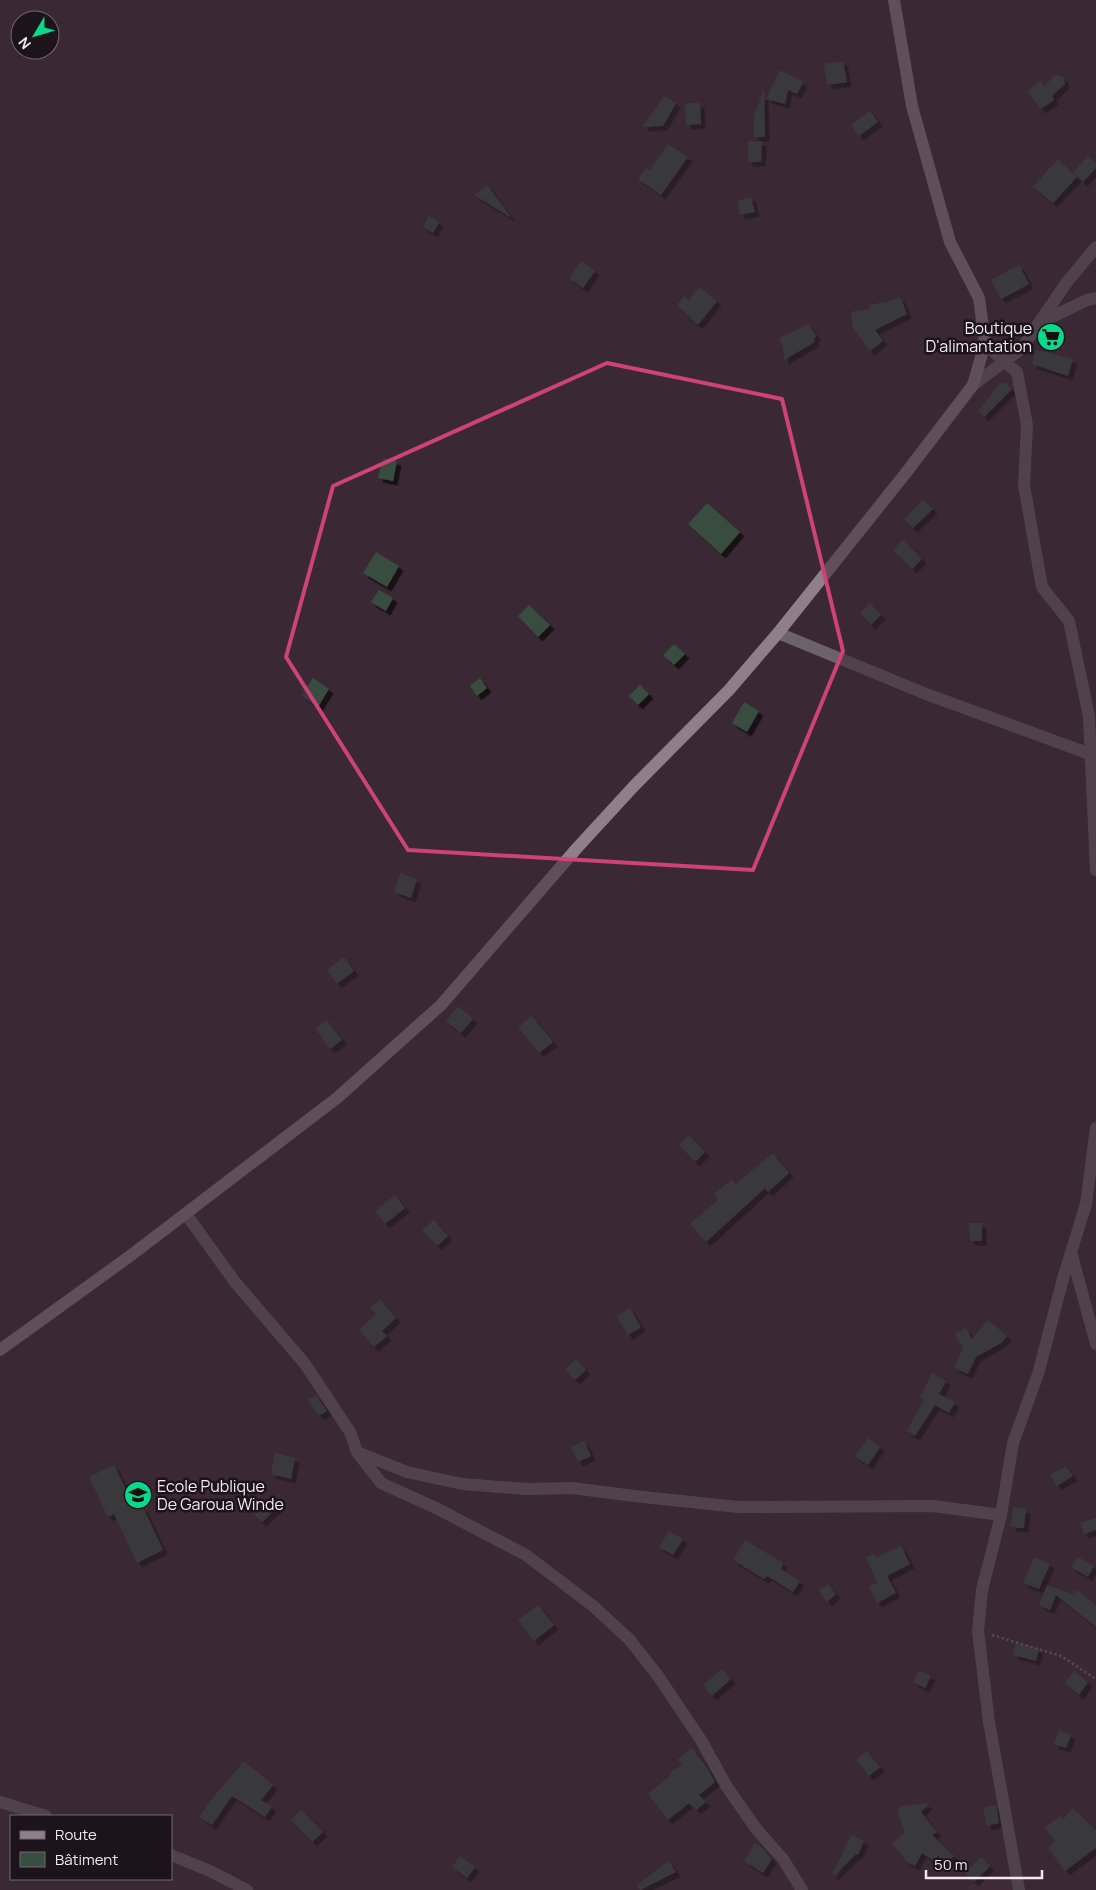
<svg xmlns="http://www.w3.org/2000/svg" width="1096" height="1890" viewBox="0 0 1096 1890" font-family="Manrope,sans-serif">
	<defs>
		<filter id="shadow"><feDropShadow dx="4.5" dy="4.5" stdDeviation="0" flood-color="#0009"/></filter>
	</defs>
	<rect width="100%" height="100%" fill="#3a2835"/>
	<!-- built -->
	<path fill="#452d3f" d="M1009,1877L1016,1890H967V1887L981,1880Z"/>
	<!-- building -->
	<path fill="#384e41" filter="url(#shadow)" d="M843,61L847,82L827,85L824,64Z
		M780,70L803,82L797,94L788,90L785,104L766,99Z
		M1056,75L1063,77L1065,84L1052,96L1054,100L1041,109L1027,91L1041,81L1044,86Z
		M764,89L765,137H754V116Z
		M664,96L676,103L663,126L642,127Z
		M685,103H700L701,124L686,125Z
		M870,111L878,122L859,136L851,125Z
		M748,141H762L761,162H748Z
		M668,144L688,157L661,195L638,179L646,168L650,170Z
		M1088,156L1096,163V168L1083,182L1073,172Z
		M1058,159L1077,177L1053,203L1033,187Z
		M487,185L511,217H510L474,195Z
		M751,197L755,212L740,215L737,201Z
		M429,216L439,222L433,233L423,227Z
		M581,261L595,271L583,288L569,278Z
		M1019,265L1029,284L1001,299L991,280Z
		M699,287L717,301L698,325L677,305L684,296L689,300Z
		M900,297L907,314L875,330L883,341L870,351L853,328L851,312L870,309L869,305L887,302Z
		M808,324L816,336L814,339L815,342L784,360L783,346L779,338L797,330Z
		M1036,350L1073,359L1068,376L1032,364Z
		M1000,383H1005L1012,389L984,417L978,411Z
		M383,458L397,461L393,481L378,478Z
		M923,499L933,509L913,528L904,519Z
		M707,503L740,532L721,554L688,524Z
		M903,540L922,559L912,569L893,550Z
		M376,552L399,566L387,587L363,573Z
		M379,590L393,598L386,611L371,602Z
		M870,603L881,615L871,625L860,613Z
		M529,605L550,625L538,637L518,616Z
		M674,644L685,654L674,665L663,655Z
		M313,678L329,689L318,707L301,696Z
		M480,678L487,688L477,696L470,686Z
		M640,685L649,694L638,705L629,696Z
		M744,702L759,711L747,732L732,723Z
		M400,873L417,879L411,898L394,892Z
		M344,957L354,971L337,984L327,970Z
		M458,1006L473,1019L461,1033L446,1021Z
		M532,1016L553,1042L539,1053L518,1027Z
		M327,1020L342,1040L330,1049L315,1028Z
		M689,1135L705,1152L695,1162L679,1145Z
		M773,1153L789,1173L768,1192L765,1188L706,1242L690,1224L718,1200L714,1194L732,1179L736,1184Z
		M395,1195L405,1208L385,1224L375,1211Z
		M434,1220L448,1236L437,1246L422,1230Z
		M969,1223H982V1241H970Z
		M380,1299L396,1318L382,1331L387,1336L374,1347L359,1330L376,1314L370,1308Z
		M630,1308L641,1327L628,1335L616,1316Z
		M988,1320L1007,1336L1001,1343L976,1357L968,1374L954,1368L963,1348L955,1334L966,1328L972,1339Z
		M576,1359L586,1370L575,1380L565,1369Z
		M932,1373L946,1381L939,1394L955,1402L949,1413L935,1405L915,1436L907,1431L924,1399L920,1397Z
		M316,1395L327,1411L319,1416L308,1400Z
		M868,1438L880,1447L868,1465L855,1456Z
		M584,1441L591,1456L578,1462L571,1447Z
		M275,1453L295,1458L291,1479L271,1474Z
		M114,1465L136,1510L143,1507L163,1550L137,1563L114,1514L108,1517L89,1477Z
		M1066,1466L1073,1476L1057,1486L1050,1475Z
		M268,1498L278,1507L262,1522L253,1513Z
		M1013,1507L1026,1509L1024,1528L1011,1527Z
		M1096,1518V1530L1084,1534L1080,1523Z
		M669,1531L683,1539L673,1555L659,1547Z
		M745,1540L783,1563L781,1569L800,1581L793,1592L767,1576L764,1579L733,1560Z
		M901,1546L910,1564L887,1576L896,1593L877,1603L869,1587L877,1583L866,1557L874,1554L876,1557Z
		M1034,1557L1050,1564L1039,1589L1023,1583Z
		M1078,1557L1094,1566L1088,1577L1071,1567Z
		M828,1584L836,1594L827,1602L819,1591Z
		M1047,1585L1073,1594L1077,1590L1096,1605V1627L1056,1595L1050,1610L1039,1605Z
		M538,1605L554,1625L534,1641L518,1620Z
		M1016,1643L1039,1649L1036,1661L1013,1655Z
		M722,1669L731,1679L712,1696L703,1685Z
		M919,1670L931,1676L925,1688L913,1682Z
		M1074,1671L1088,1682L1079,1695L1064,1683Z
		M1059,1730L1071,1735L1066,1748L1054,1744Z
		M692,1748L708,1769L715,1782L699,1795L706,1802L696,1810L689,1803L668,1820L648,1794L670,1776L669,1774L682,1764L678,1759Z
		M867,1751L880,1767L869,1776L856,1760Z
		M244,1761L273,1785L261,1800L272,1807L265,1817L232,1796L212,1825L199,1817L211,1800Z
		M929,1803L921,1812L937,1832L932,1835L954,1856L943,1867L922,1853L915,1866L907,1862L892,1843L905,1833L897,1809L903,1806Z
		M996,1805L999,1823L987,1826L983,1808Z
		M1073,1808L1096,1830V1848L1065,1871L1048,1848L1055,1841L1045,1828L1060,1816L1063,1819Z
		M301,1810L323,1832L312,1842L291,1820Z
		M851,1835L864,1841L858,1855L856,1854L834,1876L832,1875Z
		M755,1843L761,1847L772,1859L763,1873L744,1861Z
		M460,1856L475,1867L467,1878L452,1867Z
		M981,1857L990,1866L974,1882L965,1873Z
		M668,1861L676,1872L640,1890L637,1885Z"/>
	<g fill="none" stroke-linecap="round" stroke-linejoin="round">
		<!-- path -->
		<path stroke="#7b6b77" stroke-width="2.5" stroke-dasharray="2.5 2.5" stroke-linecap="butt" d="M992,1635L1061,1656L1096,1679"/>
		<!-- street -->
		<path stroke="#6c6269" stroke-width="12" d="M1039,323L1087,300L1096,298
			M985,343L1004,362L1017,372L1027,425L1024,485L1042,587L1069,621L1089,716L1096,870
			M973,385L1021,349L1067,282L1096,247
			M778,633L926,694L1090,754
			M186,1214L235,1282L305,1364L350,1432L357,1452L381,1483L438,1509L526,1555L593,1606L629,1639L658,1676L701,1740L727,1787L757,1830L783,1859L802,1890
			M1071,1252L1096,1344
			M357,1452L407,1472L462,1484L527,1489L572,1488L634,1496L738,1507L933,1506L1001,1515
			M0,1802L46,1816
			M171,1855L210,1871L247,1890
			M1019,1890L989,1722L978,1631L982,1590L1001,1515L1013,1443L1038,1374L1064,1275L1086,1204L1096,1128"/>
		<!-- secondary -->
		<path stroke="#8e7f8a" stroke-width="12" d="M0,1350L130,1256L337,1098L441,1005L577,848L634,786L729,690L778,633L905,474L973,385L985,343L979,298L950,242L912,106L894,0"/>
	</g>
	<!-- marked area -->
	<path d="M0 0H1096V1890H0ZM607,363L782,399L843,651L753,870L408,850L286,657L333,486Z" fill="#3a2835" fill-opacity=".55" fill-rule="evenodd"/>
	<path fill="none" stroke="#cc4279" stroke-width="4" stroke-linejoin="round" d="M607,363L782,399L843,651L753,870L408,850L286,657L333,486Z"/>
	<!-- icons -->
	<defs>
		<g id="supermarket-disc" transform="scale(1.4375)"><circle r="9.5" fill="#08d98b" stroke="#1c141a"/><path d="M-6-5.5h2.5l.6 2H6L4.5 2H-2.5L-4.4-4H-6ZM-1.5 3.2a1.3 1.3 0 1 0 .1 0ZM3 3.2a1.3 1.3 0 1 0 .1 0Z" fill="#111"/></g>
		<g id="school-disc" transform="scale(1.4375)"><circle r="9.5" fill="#08d98b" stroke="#1c141a"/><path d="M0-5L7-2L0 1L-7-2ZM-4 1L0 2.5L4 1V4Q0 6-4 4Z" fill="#111"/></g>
	</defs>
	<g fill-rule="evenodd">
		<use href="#supermarket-disc" x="1051" y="337"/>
		<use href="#school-disc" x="138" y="1495"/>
	</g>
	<g text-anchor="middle" stroke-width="5" stroke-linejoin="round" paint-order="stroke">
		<!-- poi labels -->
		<g font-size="16" fill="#f4e8f1" stroke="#1c141a" text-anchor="end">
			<text x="1032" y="334">Boutique<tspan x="1032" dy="18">D'alimantation</tspan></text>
			<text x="157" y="1492" text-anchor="start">Ecole Publique<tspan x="157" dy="18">De Garoua Winde</tspan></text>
		</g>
	</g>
	<!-- legend -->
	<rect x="10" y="1815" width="162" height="65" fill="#1c141a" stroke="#726970"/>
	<rect x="20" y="1831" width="25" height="8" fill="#8e7f8a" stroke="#726970"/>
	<text x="55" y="1840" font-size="15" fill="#f4e8f1">Route</text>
	<rect x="20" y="1852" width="25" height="15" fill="#384e41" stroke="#726970"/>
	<text x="55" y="1865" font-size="15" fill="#f4e8f1">Bâtiment</text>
	<!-- north arrow -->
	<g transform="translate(35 35) rotate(232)"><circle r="24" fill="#1c141a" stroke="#726970"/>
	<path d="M0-4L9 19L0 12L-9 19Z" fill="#08d98b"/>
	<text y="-8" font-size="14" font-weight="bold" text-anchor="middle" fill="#f4e8f1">N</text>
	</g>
	<!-- scale -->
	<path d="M926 1870v8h116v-8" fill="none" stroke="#f4e8f1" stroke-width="2.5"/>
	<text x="934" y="1870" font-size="15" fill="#f4e8f1" stroke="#1c141a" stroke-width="4" paint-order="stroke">50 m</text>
</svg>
